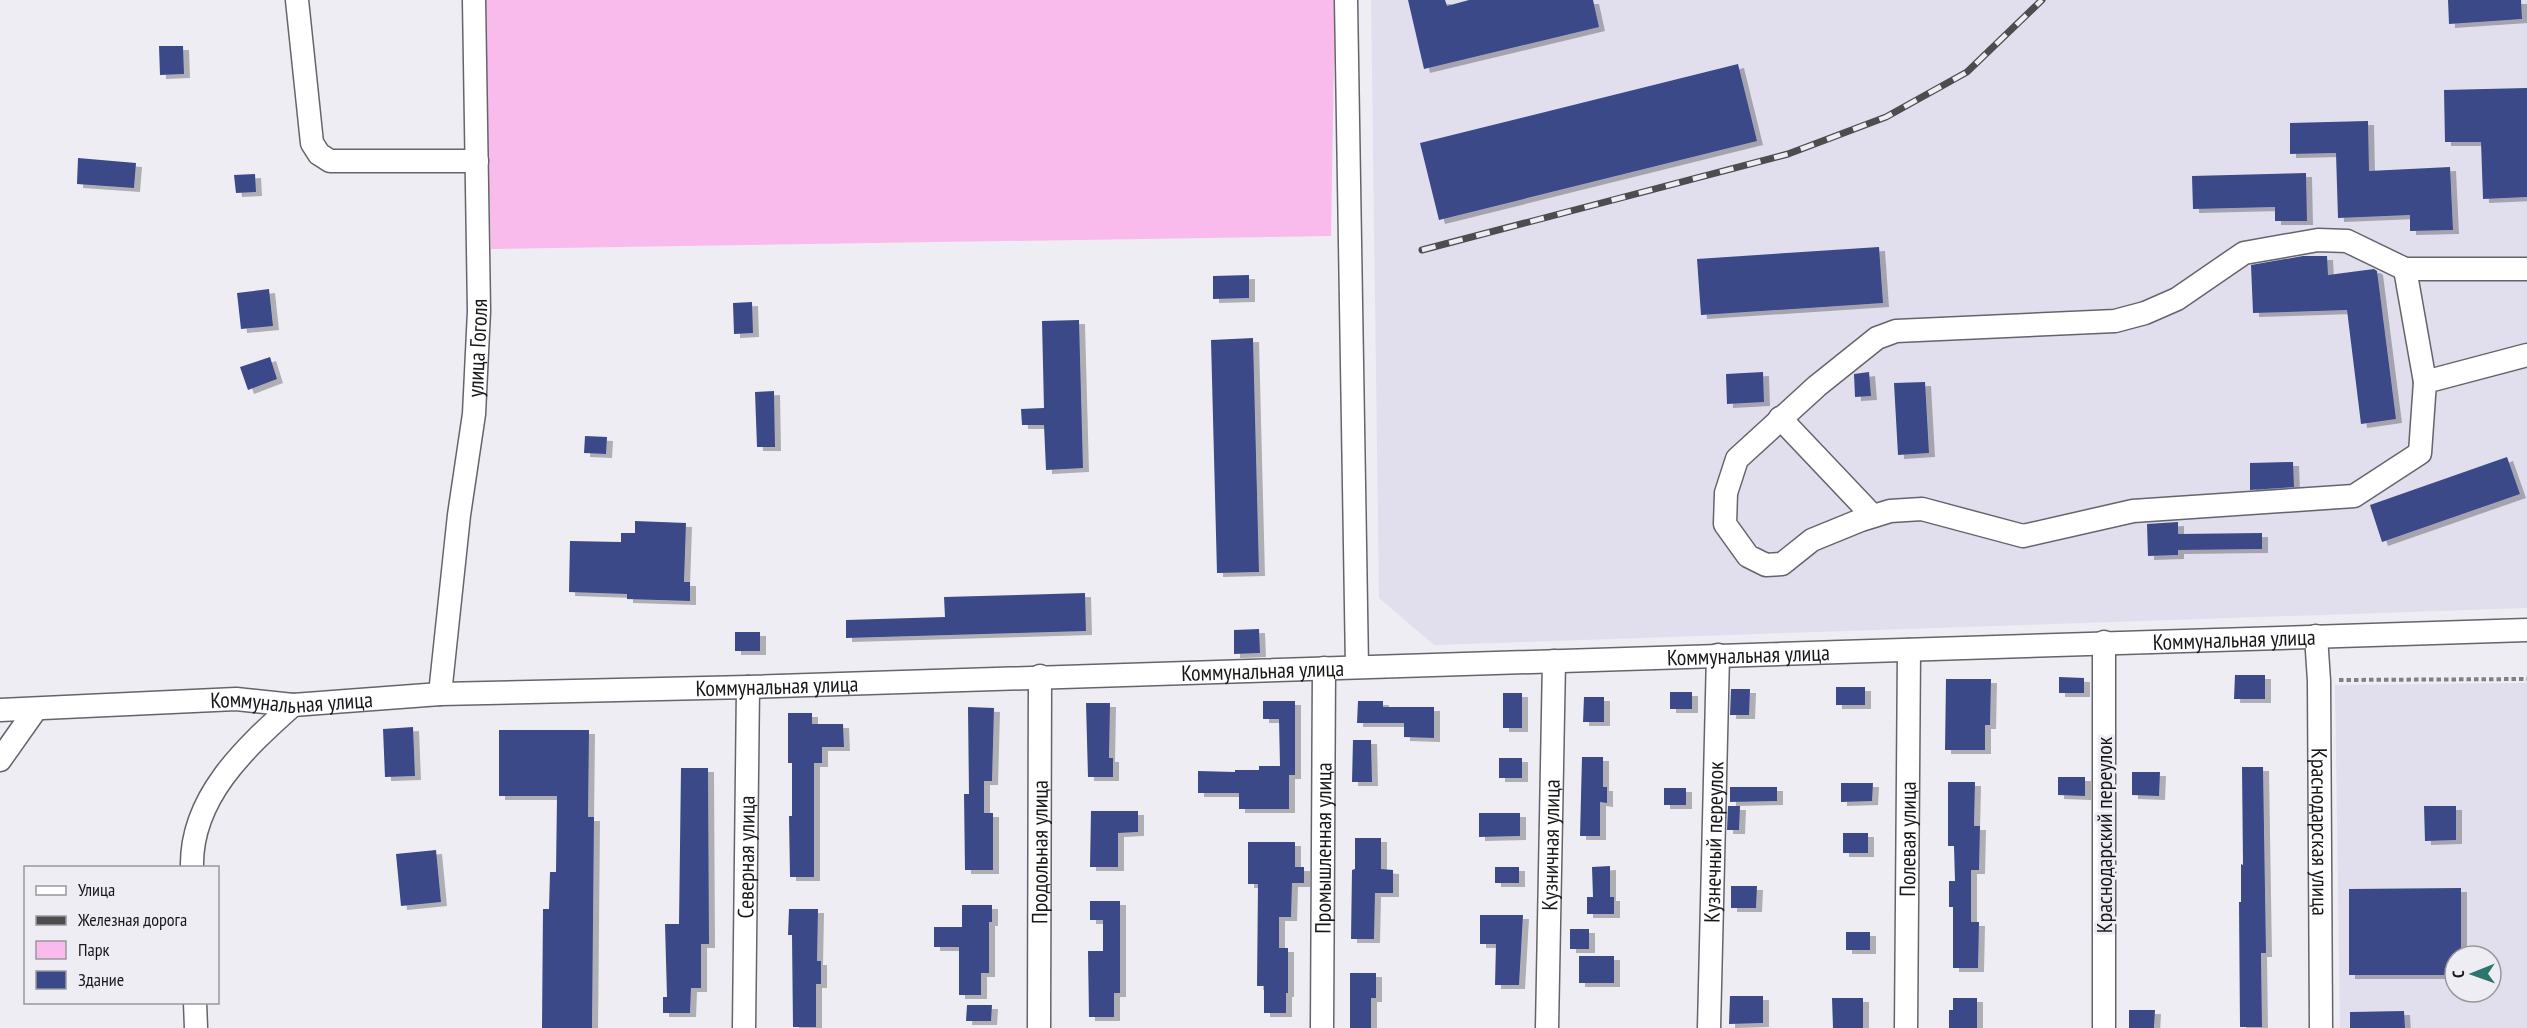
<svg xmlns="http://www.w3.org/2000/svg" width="2527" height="1028" viewBox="0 0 2527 1028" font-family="'PT Sans Narrow',sans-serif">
	<defs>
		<filter id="shadow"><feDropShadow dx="6" dy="4" stdDeviation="0" flood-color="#0004"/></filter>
	</defs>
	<rect width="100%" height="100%" fill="#eeedf4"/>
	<!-- built -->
	<path fill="#e1dfed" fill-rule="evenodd" d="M1371,0H2527V608L1434,645L1379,598Z
		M2527,683V1028H2340L2335,685ZM2455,956H2491V992H2455Z"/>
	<!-- green -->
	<path fill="#f9bbeb" d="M483,0H1335L1331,236L491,249Z"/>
	<!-- building -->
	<path fill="#3a4989" filter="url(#shadow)" d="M1408,0H1445L1447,6L1469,0H1593L1599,27L1424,69Z
		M2448,0H2521L2522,19L2449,24Z
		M159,46H183L184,74L160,75Z
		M1738,64L1757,141L1439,220L1420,143Z
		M2527,88V197L2483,199L2481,142H2445L2444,90Z
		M2368,121L2369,171L2450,167L2453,230L2410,231V215L2338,218L2336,153L2290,154V123Z
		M78,158L136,163L134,188L77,184Z
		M2306,173L2307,221H2275V207L2193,209L2192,176Z
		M255,174L256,192L236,193L234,175Z
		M1879,247L1883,303L1701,315L1697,259Z
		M2303,256H2327L2328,275L2374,269L2377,271L2396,419L2361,424L2347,310L2253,313L2251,265Z
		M1249,275V298L1213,299V276Z
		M269,289L273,326L241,329L237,293Z
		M752,302L753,333L734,334L733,303Z
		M1079,320L1083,468L1046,470L1044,425H1022L1021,409L1044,408L1042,321Z
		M1253,338L1259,572L1217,573L1211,340Z
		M270,357L277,379L248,390L240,367Z
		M1763,372L1764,402L1727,404L1726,374Z
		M1869,372L1871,396L1855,397L1854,374Z
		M1925,382L1929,453L1898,455L1894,383Z
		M774,391L775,447H757L755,392Z
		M585,436L607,437L606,454L584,453Z
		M2507,457L2520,494L2382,542L2370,505Z
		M2293,462L2294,487L2250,490V463Z
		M635,521L686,523L684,582H690V601L627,599V594L569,592L570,541L621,542V533H635Z
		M2178,522V534L2262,533V549L2178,550V555L2148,556L2147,524Z
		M1085,593L1086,631L846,638V620L945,617L944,597Z
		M1259,629L1260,653L1234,654V630Z
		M735,632H760V651H735Z
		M2235,675H2265V699H2234Z
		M2059,677L2084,678V693H2059Z
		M1946,679H1991L1990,725H1985V750H1945Z
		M1836,687H1865V705H1836Z
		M1731,689H1750L1749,715H1730Z
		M1670,692H1692V709H1670Z
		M1503,693H1522V728H1503Z
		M1584,697H1604V722H1583Z
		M1263,701H1295V775H1289V809H1239V793H1198V771L1235,772V770H1259V766H1280L1279,719H1263Z
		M1358,701H1383V707H1434V738L1404,737V723H1357Z
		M1086,703H1110L1109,758H1113V777H1088Z
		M968,707L994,708L992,781H984V813H993V870H965L964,794H969Z
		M788,713H812V724H843L844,747H822V763H814V877H790L789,816H792V763H788Z
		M413,727L415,776L385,777L383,729Z
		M499,730H589L588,817H594L592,1028H542L543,909H549L550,872H556L557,796H499Z
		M1353,740H1371L1372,782H1352Z
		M1582,757H1603V787H1607V803L1600,802V836H1580Z
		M1499,758H1522V778H1499Z
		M2242,767H2263L2266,953H2261L2262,1027H2240L2239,902H2241V864L2243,865Z
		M681,768H708L709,944H701V988H691L690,1013H663V997H667L665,924H679Z
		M2132,772H2160L2159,796L2132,795Z
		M2058,777H2085V796L2058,795Z
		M1948,782H1975L1974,826H1980L1979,870H1971V922H1979L1978,968H1953V907H1949V881H1955L1954,846H1948Z
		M1841,783H1873L1872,801L1841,802Z
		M1730,787H1777V801L1730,802Z
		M1664,788H1686V805H1664Z
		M1728,806H1740L1739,830H1727Z
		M2424,806H2456V840L2425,841Z
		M1091,811H1138V832L1118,833V867H1090Z
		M1479,813H1520V836L1479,837Z
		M1843,833H1868V853H1843Z
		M1355,838H1381V869L1393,870V893H1375L1374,939H1351L1352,870L1355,869Z
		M1248,842H1295V867H1304V883H1292L1291,917H1279V948H1288V993H1286V1013H1264V986H1257L1258,884H1248Z
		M436,850L441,902L401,906L396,854Z
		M1610,866V897H1614V914H1587V897H1593L1592,867Z
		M1495,867H1519V883H1495Z
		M1731,886H1757L1756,908H1731Z
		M2461,888V956H2455V975H2349V889Z
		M1090,901H1120V993H1114V1017H1089L1088,951H1103V920H1090Z
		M962,905H992V922H989V973H981V995H959V947H934V927H962Z
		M789,909H818L817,961H821V984H816V1027H793L792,935H788Z
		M1480,915H1523L1519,985H1495L1496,944H1480Z
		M1570,929H1589V949H1570Z
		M1846,932H1870V950H1846Z
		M1579,956H1614V983H1579Z
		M1350,973H1376V998H1371V1028H1350Z
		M1730,996H1763V1023L1729,1024Z
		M1832,998H1863V1028H1833Z
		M1953,998H1977V1028H1949V1010H1953Z
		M967,1005H992L991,1021H966Z
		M2129,1010H2155L2154,1028H2129Z
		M2404,1011L2405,1028H2350V1012Z"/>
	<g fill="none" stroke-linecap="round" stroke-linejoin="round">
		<!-- minor casing -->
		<g stroke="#65646a" stroke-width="25">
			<g id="minor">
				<path d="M297,0L312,143L319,154L330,161H477"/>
				<path d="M1346,0L1357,667"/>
				<path d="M2405,269L2425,382"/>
				<path d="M2527,269H2405L2347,241L2318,240L2244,253L2177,299L2145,313L2115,321L1896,331L1877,338L1817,386L1737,459L1726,493L1725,524L1748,556L1766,565L1782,564L1812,540L1861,520L1890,511L1922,509L2023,536L2133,511L2354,496L2420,453L2425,382L2527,355"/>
				<path d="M1780,418L1873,516"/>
				<path id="s1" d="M2316,636L2319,681L2321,1028"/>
				<path id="s2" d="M440,694L459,515L474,414L479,311L474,0"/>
				<path id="s3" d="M0,710L236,699L293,705L440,694L748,687L2527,630"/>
				<path d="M0,760L36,709"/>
				<path d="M192,868C190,798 245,748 293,705"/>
				<path d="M195,1002L196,1028"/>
				<path id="s4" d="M744,1028L748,687"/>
				<path id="s5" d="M1039,1028L1040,676"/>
				<path id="s6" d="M1322,1028L1324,668"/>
				<path id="s7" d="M1547,1028L1554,661"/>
				<path id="s8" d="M1709,1028L1718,655"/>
				<path id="s9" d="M1906,1028L1909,650"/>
				<path d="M2104,1028V642"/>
			</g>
		</g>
		<!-- path -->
		<path stroke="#808084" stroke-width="4" stroke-dasharray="4.5 3" stroke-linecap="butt" d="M2339,680L2527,679"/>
		<!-- minor -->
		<use href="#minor" stroke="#fff" stroke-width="22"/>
		<!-- rail casing -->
		<g stroke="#4d4d50" stroke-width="7">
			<path id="rail" d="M1422,250L1788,154L1886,117L1967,72L2042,0"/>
		</g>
		<!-- rail -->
		<use href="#rail" stroke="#eeedf4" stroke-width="4.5" stroke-dasharray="14" stroke-linecap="butt"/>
	</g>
	<g text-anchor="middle" stroke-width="6" stroke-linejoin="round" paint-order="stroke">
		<!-- street labels -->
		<g font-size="22" fill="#18181a" stroke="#eeedf4">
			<text dy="8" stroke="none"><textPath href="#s2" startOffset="348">улица Гоголя</textPath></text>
			<text dy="8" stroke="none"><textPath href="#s3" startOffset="2236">Коммунальная улица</textPath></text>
			<text dy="8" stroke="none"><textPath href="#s3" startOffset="1750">Коммунальная улица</textPath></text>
			<text dy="8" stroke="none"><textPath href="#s3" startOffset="1264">Коммунальная улица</textPath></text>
			<text dy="8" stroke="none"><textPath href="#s3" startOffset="778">Коммунальная улица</textPath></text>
			<text dy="8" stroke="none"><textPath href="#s3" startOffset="292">Коммунальная улица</textPath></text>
			<text dy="8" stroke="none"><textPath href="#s1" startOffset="196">Краснодарская улица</textPath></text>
			<text transform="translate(2104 835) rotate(-90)" y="8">Краснодарский переулок</text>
			<text dy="8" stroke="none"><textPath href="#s9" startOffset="189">Полевая улица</textPath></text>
			<text dy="8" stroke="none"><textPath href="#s8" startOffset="186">Кузнечный переулок</textPath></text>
			<text dy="8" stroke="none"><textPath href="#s7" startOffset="183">Кузничная улица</textPath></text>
			<text dy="8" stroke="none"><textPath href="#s6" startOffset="180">Промышленная улица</textPath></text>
			<text dy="8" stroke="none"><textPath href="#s5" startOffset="176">Продольная улица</textPath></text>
			<text dy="8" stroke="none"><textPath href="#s4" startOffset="171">Северная улица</textPath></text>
		</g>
	</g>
	<!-- legend -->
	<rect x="24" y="866" width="195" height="138" fill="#eeedf4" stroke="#98989d" stroke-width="1.5"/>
	<rect x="36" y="886" width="30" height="9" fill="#ffffff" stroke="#98989d" stroke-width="1.5"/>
	<text x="78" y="896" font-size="18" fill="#18181a">Улица</text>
	<rect x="36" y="916" width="30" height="9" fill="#4d4d50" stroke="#98989d" stroke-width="1.5"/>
	<text x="78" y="926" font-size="18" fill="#18181a">Железная дорога</text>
	<rect x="36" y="941" width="30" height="18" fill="#f9bbeb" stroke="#98989d" stroke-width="1.5"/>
	<text x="78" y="956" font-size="18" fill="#18181a">Парк</text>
	<rect x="36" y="971" width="30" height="18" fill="#3a4989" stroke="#98989d" stroke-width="1.5"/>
	<text x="78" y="986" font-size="18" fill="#18181a">Здание</text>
	<!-- north arrow -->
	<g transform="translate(2473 974) rotate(269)"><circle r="28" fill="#eeedf4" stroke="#98989d" stroke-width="1.5"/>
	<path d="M0-4.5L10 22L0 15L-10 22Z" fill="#2c746e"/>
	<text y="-9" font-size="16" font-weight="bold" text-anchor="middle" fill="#18181a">С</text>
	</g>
</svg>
